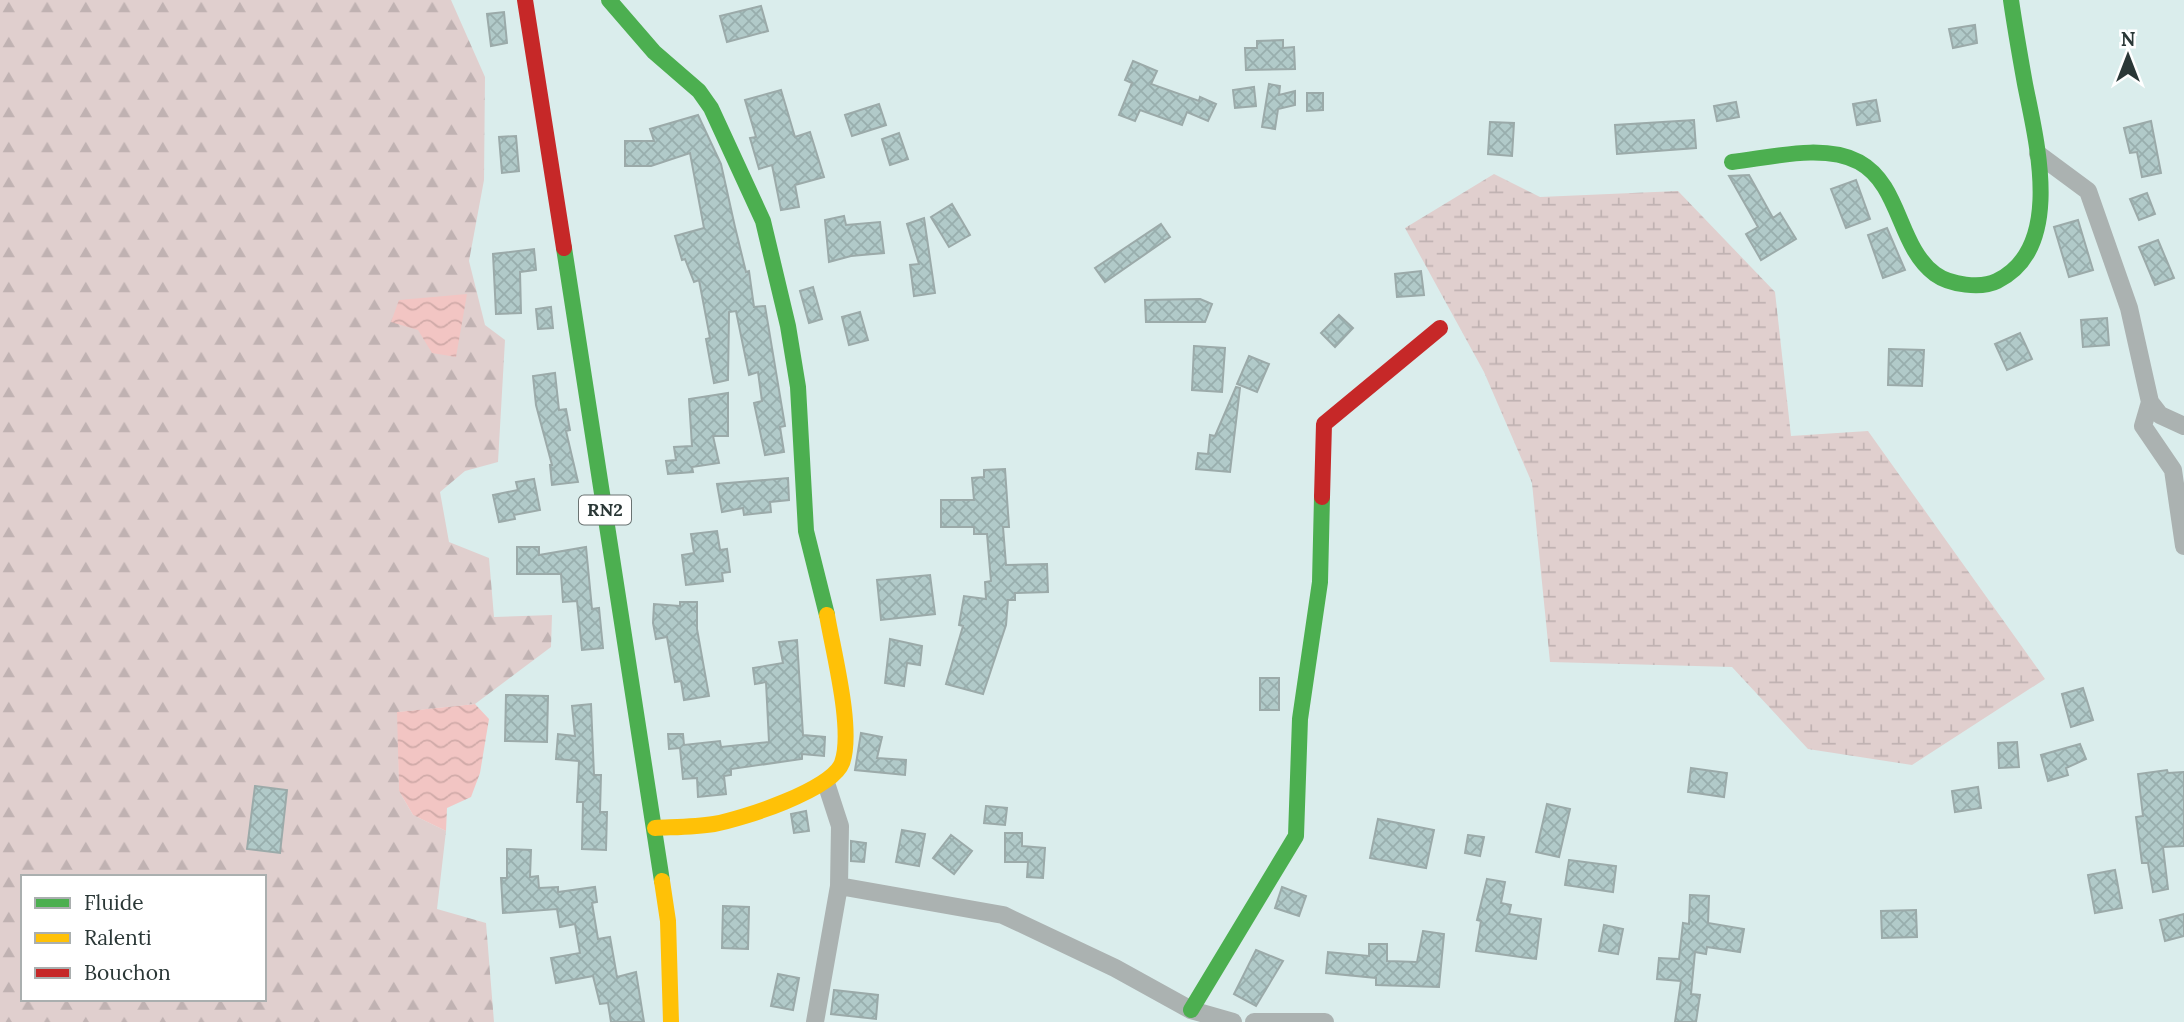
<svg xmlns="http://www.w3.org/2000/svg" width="2184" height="1022" viewBox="0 0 2184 1022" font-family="Lora,serif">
	<defs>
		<pattern id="forest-firs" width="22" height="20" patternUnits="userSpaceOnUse" patternTransform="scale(1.75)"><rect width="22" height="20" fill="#e0cfce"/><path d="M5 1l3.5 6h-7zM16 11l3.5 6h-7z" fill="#c0b2b2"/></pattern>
		<pattern id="wetland-marsh" width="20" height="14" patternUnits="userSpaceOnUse" patternTransform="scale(1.75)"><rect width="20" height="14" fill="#e0cfce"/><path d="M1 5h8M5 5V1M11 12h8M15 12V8" fill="none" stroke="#c0b2b2"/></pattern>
		<pattern id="water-waves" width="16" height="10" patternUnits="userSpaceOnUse" patternTransform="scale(1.75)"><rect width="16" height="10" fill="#f2c5c3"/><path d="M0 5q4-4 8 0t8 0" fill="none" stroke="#d0aaa8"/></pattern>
		<pattern id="building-cross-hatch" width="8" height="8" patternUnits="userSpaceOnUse" patternTransform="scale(1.75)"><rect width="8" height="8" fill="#b1cac9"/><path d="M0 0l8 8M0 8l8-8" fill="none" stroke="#98aead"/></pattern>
	</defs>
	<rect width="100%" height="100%" fill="#daedec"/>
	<!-- forest -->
	<path fill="url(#forest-firs)" fill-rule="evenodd" d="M0,0H451L485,77L484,180L469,261L485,325L505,340L498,462L465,471L440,492L449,542L489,558L494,617L552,615L551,647L475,704L398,712L399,791L413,815L446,831L437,909L486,923L494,1022H0ZM23,877H264V999H23Z"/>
	<!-- wetland -->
	<path fill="url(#wetland-marsh)" d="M1494,174L1540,197L1678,191L1775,292L1791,436L1868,431L2045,679L1912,765L1808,749L1732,667L1550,662L1532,483L1484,372L1405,228Z"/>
	<!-- water -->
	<path fill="url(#water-waves)" d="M467,294L456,357L432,353L418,330L391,322L399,300Z
		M475,704L489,719L480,773L471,797L447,808L446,831L413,815L399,791L397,712Z"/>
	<!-- building -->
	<path fill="url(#building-cross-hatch)" stroke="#9baaa9" stroke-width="2" d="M761,6L768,31L727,42L720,16Z
		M504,12L507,43L491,46L487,14Z
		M1975,25L1977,43L1953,48L1949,29Z
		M1283,40V48L1294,47L1295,69L1246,70L1245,48H1257V41Z
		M1133,61L1157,71L1151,84L1199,101L1200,97L1216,104L1208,121L1187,112L1182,125L1140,110L1135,121L1119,115L1132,83L1125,80Z
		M1269,84L1280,86L1279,95L1295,91V105L1278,109L1275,129L1262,127Z
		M1254,87L1256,106L1235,108L1233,90Z
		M781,90L795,137L810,132L824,177L795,185L799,207L781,210L772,165L759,169L750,138L756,137L745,100Z
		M1307,93H1323V110L1307,111Z
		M1876,100L1880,121L1857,125L1853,104Z
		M1736,102L1739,117L1717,121L1714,106Z
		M879,104L886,125L852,136L845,115Z
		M698,115L721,164L735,227L746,272L749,271L754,307L765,306L785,426L780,427L784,452L765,455L754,403L762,401L758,372L749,375L736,311L729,312L728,380L714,383L706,339L710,338L699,280L694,282L685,259L682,260L675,236L704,228L690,153L651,166H625V141H654L650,129Z
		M1694,120L1696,148L1617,154L1615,125Z
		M2151,121L2161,173L2142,177L2137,152L2130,153L2124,128Z
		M1490,122L1514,123L1512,156L1488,154Z
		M899,133L908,159L890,165L882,139Z
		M516,136L519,171L502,173L499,137Z
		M1749,175L1773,218L1780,213L1796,239L1761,260L1746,234L1758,227L1729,176Z
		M1856,180L1870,219L1846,228L1831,189Z
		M2147,193L2155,214L2139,220L2130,199Z
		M952,204L970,235L949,247L931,217Z
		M844,216L846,225L880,222L884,253L851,256L829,262L825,220Z
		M924,218L935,293L914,296L910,265L919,264L907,224Z
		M2078,220L2093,270L2069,277L2054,227Z
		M1161,224L1170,237L1105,282L1095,268Z
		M1887,228L1905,270L1883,278L1868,235Z
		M2158,240L2174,278L2155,285L2139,247Z
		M534,249L536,270L520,272L521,313L496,314L493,254Z
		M1421,271L1424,295L1397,297L1395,274Z
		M813,287L822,319L809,323L800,291Z
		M1200,299L1212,304L1205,322H1146L1145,300Z
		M551,307L553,328L538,329L536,309Z
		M860,312L868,340L849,345L842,317Z
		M1339,315L1353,328L1335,347L1321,333Z
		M2107,318L2109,345L2083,347L2081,320Z
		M2020,333L2032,359L2007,370L1995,344Z
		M1194,346L1225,348L1222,392L1192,390Z
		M1889,349L1924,350L1922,386L1888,385Z
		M1249,356L1269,364L1257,392L1237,384Z
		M555,373L559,410L566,409L570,430L566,431L578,482L552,485L550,465H552L536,405L533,376Z
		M1236,387L1240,388L1230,472L1196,469L1198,453L1208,454L1210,435L1215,436Z
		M728,393V436H713L719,463L692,467L693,472L668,474L666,461L676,460L674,447L692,446L689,399Z
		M1005,469L1009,527H1003L1006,565L1047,564L1048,592L1015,593V600H1008L1006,625L983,694L946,684L963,626L959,625L964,596L986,599L985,582L991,581L987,534H974V527H941V500H974L972,478L984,477V470Z
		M788,478L789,500L770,502L771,512L744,515L743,508L722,512L717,484Z
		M534,479L540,510L514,515L515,519L499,522L493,495L518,490L516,482Z
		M717,531L720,550L727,549L730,572L722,573L723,581L686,585L682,555L694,553L691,534Z
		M517,547H539V555L586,547L592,609L599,608L603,648L582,650L577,601L563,602L561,574H517Z
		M930,575L935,614L881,620L877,580Z
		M680,602H697V629L709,696L684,700L681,681L675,682L667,637L656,639L653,623L654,604L680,606Z
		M890,639L922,646L920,665L907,663L904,686L885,683Z
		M797,640L803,735L825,737L824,756L802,754V759L731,769V775L724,776L726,794L698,797L697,778L683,779L680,748L669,749L668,734H683L684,745L720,741L721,747L769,742L766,682L755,684L753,668L783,663L779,642Z
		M1260,678H1279V710H1260Z
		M2083,688L2093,720L2071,727L2062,694Z
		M506,695L548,696L547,742L505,741Z
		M591,704L594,775H601L600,812H607L606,850L582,849L583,802H577L579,761L556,759L558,734L575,736L572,706Z
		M861,733L882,737L877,758L906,760L905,775L855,770Z
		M2017,742L2019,767L1999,768L1998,743Z
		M2080,744L2086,759L2066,768L2068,775L2048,781L2041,755Z
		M1691,768L1727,773L1724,797L1688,792Z
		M2167,770L2168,773L2184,772V846L2163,847L2168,889L2153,892L2148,863H2142L2136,817L2143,816L2138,774Z
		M255,786L287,790L280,853L247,849Z
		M1978,787L1981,808L1955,812L1952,791Z
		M1547,804L1570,809L1559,857L1536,852Z
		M986,806L1007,808L1005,825L984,823Z
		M806,811L809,831L794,833L791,814Z
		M1378,819L1434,830L1426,868L1370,858Z
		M902,830L925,834L919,866L896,862Z
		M1005,833H1022V846L1045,848L1043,878L1027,877L1028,862H1005Z
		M951,835L972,851L954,874L933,858Z
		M1468,835L1484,837L1480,856L1465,853Z
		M851,841L866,843L864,862L851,861Z
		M507,849L531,850L530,877L538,876L539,888L558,887V892L595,887L597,902L592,903L598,939L610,937L617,977L636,972L644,1022H611L608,1003L600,1004L593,976L556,983L551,958L580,953L575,924L560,927L557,909L503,913L501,878H507Z
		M1569,860L1616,866L1613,892L1565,885Z
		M2115,870L2122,908L2095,913L2088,875Z
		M1487,879L1505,882L1501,903L1511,905L1509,914L1541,919L1536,959L1476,951L1481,921L1477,920Z
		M1282,887L1306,896L1299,916L1275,908Z
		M1690,895L1709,896L1708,923L1744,929L1740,952L1707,947L1706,954L1695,952L1691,994L1700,995L1696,1022H1675L1681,981L1657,979L1659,958L1679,959L1683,923L1689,924Z
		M723,906L749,907L748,949L722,948Z
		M1916,910L1917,937L1882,938L1881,911Z
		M2184,914V936L2165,941L2160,920Z
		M1604,925L1623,929L1618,954L1599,951Z
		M1423,931L1444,934L1439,987L1376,985V978L1326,973L1328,952L1369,956V944H1387V961L1417,962Z
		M1256,950L1283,961L1256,1006L1234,994Z
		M778,974L799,978L793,1010L771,1006Z
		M834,990L878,995L876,1019L831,1014Z"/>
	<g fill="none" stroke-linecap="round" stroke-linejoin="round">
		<!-- street -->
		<path stroke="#abb2b1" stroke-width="18" d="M2038,154L2088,191L2129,308L2150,402L2160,415L2184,426
			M2150,402L2143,426L2173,470L2184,546
			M839,886L1003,915L1115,968L1191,1010L1233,1022
			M815,1022L839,886L840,826L826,783
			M1254,1022H1325"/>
		<!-- fast -->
		<path stroke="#4caf50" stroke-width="16" d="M609,0L654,52L699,91L711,108L763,221L788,326L798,387L806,531L827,615
			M1732,162C1769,158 1823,143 1859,162C1901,185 1898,247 1935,274C1950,285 1981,289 1997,281C2065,248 2036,140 2025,84C2020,56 2015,28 2011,0
			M564,248L662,881
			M1191,1010L1296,836L1300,719L1320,582L1322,497"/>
		<!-- slow -->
		<path stroke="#ffc107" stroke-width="16" d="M655,828C674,827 695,827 714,824C742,819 832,790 842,763C854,730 833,651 827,615
			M662,881L668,921L671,1022"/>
		<!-- jam -->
		<path stroke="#c62828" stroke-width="16" d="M525,0L564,248
			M1322,497L1324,424L1440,328"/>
	</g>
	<g text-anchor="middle" stroke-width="6" stroke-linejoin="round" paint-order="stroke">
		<!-- shield labels -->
		<rect fill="#fff" stroke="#6a7372" stroke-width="2" x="579" y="495.5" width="52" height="29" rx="5"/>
		<g font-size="18" font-weight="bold" fill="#2a3736">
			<text x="605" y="516">RN2</text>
		</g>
	</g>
	<!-- legend -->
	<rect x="21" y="875" width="245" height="126" fill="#ffffff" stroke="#aaafaf" stroke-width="2"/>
	<rect x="35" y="898" width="35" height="10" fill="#4caf50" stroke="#aaafaf" stroke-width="2"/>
	<text x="84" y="910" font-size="21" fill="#2a3736">Fluide</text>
	<rect x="35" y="933" width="35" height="10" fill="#ffc107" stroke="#aaafaf" stroke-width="2"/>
	<text x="84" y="945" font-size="21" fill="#2a3736">Ralenti</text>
	<rect x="35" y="968" width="35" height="10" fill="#c62828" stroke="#aaafaf" stroke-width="2"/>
	<text x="84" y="980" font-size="21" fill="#2a3736">Bouchon</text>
	<!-- north arrow -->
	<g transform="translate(2128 56)" stroke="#ffffff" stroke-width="5" paint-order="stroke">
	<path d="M0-5L12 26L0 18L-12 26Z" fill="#2a3736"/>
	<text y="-10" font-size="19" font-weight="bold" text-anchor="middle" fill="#2a3736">N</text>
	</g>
</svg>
